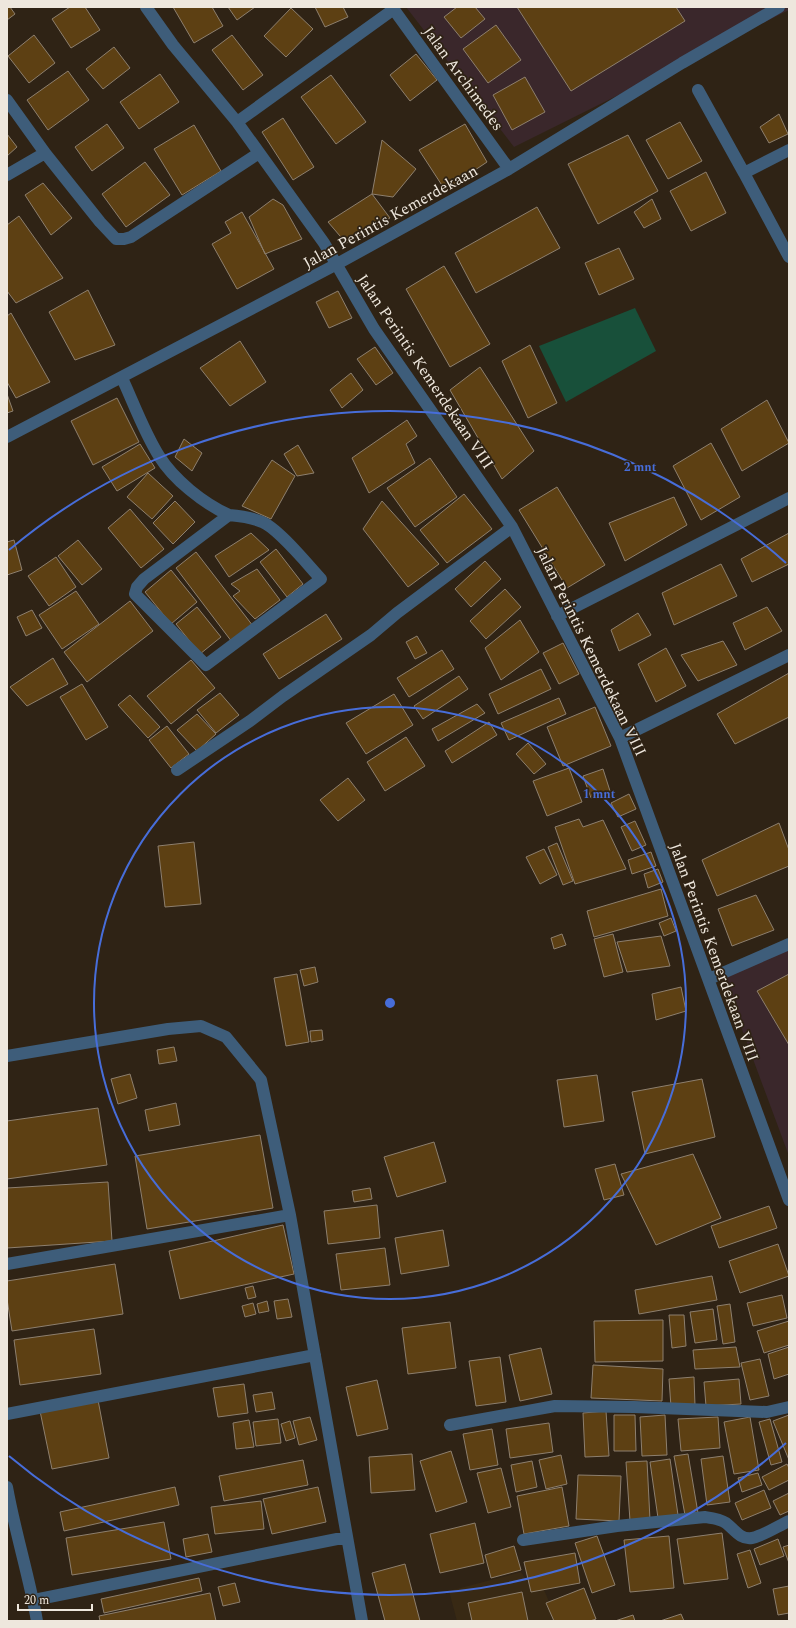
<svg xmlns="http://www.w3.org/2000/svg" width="796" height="1628" viewBox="0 0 796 1628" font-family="Spectral,serif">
	<rect width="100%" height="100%" fill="#2f2315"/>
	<!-- built -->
	<path fill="#382914" d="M521,1572L532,1588L542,1585L557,1621H457L449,1591Z"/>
	<!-- education -->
	<path fill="#3a272b" d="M406,7H789V10L514,147Z
		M789,946V1156L721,973Z"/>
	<!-- green -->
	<path fill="#18503a" d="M635,308L656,351L566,402L539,346Z"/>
	<!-- building -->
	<path fill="#5d4013" stroke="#8d7f6e" d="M7,7H10L15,14L7,20Z
		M70,7H85L100,30L71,48L52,19Z
		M173,7H212L223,26L194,43Z
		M228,7H255L237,20Z
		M315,7H343L348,17L325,27Z
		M457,7H475L485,19L461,38L444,17Z
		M517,7H676L685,21L571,91Z
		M291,8L313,29L286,57L264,36Z
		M496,25L521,60L488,83L463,49Z
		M34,35L55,63L29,83L8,56Z
		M232,35L263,75L243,90L212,50Z
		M114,47L130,68L103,89L86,69Z
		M416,54L437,80L410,101L390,75Z
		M68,71L89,100L48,130L27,100Z
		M160,74L179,102L139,129L120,102Z
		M331,75L366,122L336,144L301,97Z
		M525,77L545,112L512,130L493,95Z
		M779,114L788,134L769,143L760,127Z
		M283,118L314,167L293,180L262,132Z
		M680,122L702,161L668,179L646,140Z
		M107,124L124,148L92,171L75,147Z
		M465,124L487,162L445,190L419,150Z
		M194,125L221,171L182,195L154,149Z
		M7,134L17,147L7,156Z
		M628,135L658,191L598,224L568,164Z
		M382,140L416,169L393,197L372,194Z
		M145,162L170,195L126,227L102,194Z
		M706,172L726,213L691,231L670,191Z
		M43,183L72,218L51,235L25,195Z
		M372,194L390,218L346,243L328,222Z
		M273,199L283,205L302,239L265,254L249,217Z
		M652,199L661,219L644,228L634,212Z
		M537,207L560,248L476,293L455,253Z
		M242,212L274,269L237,289L212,244L231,233L225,222Z
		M19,216L63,278L16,303L7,291V225Z
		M619,248L634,279L599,295L585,263Z
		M444,266L490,344L450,367L406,289Z
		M88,290L115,345L75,360L49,312Z
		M338,291L352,318L329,328L316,302Z
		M11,313L50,382L16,398L7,382V316Z
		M240,341L266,382L230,406L200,368Z
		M530,345L557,403L528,418L502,361Z
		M375,347L393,373L376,385L357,359Z
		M480,367L534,451L502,479L450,390Z
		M351,373L363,390L342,408L330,390Z
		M7,394L13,411L7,413Z
		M117,398L139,442L93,465L71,421Z
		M767,400L789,443L742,471L721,429Z
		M407,420L417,436L406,444L415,463L369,493L352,458Z
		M184,439L202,453L192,471L175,457Z
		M711,443L740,497L701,520L673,466Z
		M140,444L155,468L117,491L102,467Z
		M298,445L314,473L297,476L284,454Z
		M430,458L457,497L415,527L387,488Z
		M272,460L295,476L271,519L242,506Z
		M148,473L173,496L152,519L127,497Z
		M557,487L605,565L567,588L519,510Z
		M464,494L492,529L447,563L420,530Z
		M674,497L687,525L625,561L609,523Z
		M175,501L195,522L173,544L153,523Z
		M382,501L439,564L408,587L363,529Z
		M130,509L164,549L141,568L108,528Z
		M251,533L269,550L229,577L215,556Z
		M789,533V564L752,582L741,559Z
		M14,540L22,570L7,575V542Z
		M78,540L102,569L82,585L58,556Z
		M276,549L303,584L287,597L260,562Z
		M196,552L253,626L232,642L176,568Z
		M56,557L76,587L49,606L28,576Z
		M485,561L501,579L471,607L455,589Z
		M721,564L737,596L674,625L662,593Z
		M257,569L280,600L255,619L233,596L240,591L231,584Z
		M171,570L197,602L171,624L145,592Z
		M505,589L521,607L486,639L470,621Z
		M76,591L99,624L62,649L39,615Z
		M130,601L153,631L87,682L64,652Z
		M197,607L221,637L200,654L176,624Z
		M767,607L782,631L745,650L733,623Z
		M32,610L42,628L26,636L17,617Z
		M638,613L651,635L619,651L611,630Z
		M326,614L342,639L279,679L263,654Z
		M520,620L539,652L501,680L485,648Z
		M417,636L427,653L415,659L406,642Z
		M723,641L737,665L698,681L681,655Z
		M563,643L579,674L559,684L543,653Z
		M666,648L686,686L656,702L638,664Z
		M442,650L454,669L409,697L397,678Z
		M53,658L68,684L27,706L10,687Z
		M191,660L215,688L171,724L147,696Z
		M541,669L551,689L498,714L489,694Z
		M789,673V717L735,744L717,714Z
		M459,676L468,689L423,719L414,706Z
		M82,684L108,727L86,740L60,697Z
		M220,693L239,715L216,733L197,710Z
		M394,694L413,725L366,754L346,723Z
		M130,695L160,727L148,738L118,705Z
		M559,698L566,714L509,740L501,723Z
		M477,704L485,713L438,741L432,729Z
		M595,707L611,746L563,766L547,727Z
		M197,714L216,734L197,751L177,730Z
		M489,722L497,735L452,763L445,751Z
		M167,726L189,754L171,768L149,740Z
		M406,737L425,766L385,791L367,762Z
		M528,743L546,764L534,774L516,754Z
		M569,768L582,802L547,816L533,781Z
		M603,769L610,791L591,798L583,776Z
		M348,778L365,800L338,821L320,800Z
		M629,794L636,809L618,817L611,803Z
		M579,819L583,827L603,820L626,869L575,884L555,827Z
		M635,821L646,845L632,851L621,827Z
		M779,823L789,850V866L717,896L702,860Z
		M194,842L201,904L165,907L158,846Z
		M557,843L573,881L563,885L548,847Z
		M544,849L557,875L540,884L526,857Z
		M651,852L656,866L632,874L628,860Z
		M658,869L663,882L648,888L644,874Z
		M661,889L668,916L594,937L587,911Z
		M756,895L774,930L732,946L718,909Z
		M671,918L676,931L664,936L659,923Z
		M562,934L566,945L554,949L551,938Z
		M613,934L623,972L604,977L594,939Z
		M661,936L670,966L627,972L617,942Z
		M315,967L318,982L304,986L300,970Z
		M297,974L309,1042L286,1046L274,978Z
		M789,974V1045L757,991Z
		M681,987L686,1011L656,1020L652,994Z
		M322,1030L323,1040L311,1042L310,1031Z
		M174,1047L177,1061L159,1064L157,1050Z
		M130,1074L137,1098L118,1104L111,1079Z
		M597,1075L604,1121L564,1127L557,1080Z
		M702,1079L715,1137L645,1154L632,1092Z
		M176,1103L180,1125L149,1131L145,1110Z
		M98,1108L107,1165L7,1179V1121Z
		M260,1135L273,1208L147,1229L135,1156Z
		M434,1142L446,1182L397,1197L384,1157Z
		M693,1154L721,1218L656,1245L621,1174Z
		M615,1164L624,1195L604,1200L595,1169Z
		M108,1182L112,1241L7,1248V1188Z
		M370,1188L372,1199L354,1202L352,1191Z
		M377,1205L380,1238L328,1244L324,1211Z
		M769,1206L777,1228L719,1248L711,1226Z
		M283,1225L294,1274L180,1299L169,1251Z
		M443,1230L449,1266L401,1274L395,1238Z
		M778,1244L789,1276L740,1293L729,1261Z
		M385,1248L390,1285L341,1290L336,1254Z
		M115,1264L123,1314L12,1331L7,1299V1281Z
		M712,1276L717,1300L639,1314L635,1290Z
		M253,1286L256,1297L248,1299L245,1288Z
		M782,1295L787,1318L753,1326L747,1303Z
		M288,1299L292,1317L277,1319L274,1301Z
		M267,1301L269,1311L259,1313L257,1304Z
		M253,1303L256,1314L245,1317L242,1306Z
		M730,1304L735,1342L723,1344L717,1306Z
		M713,1309L717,1340L695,1343L690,1312Z
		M669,1315H684L686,1346L672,1348Z
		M663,1320V1361L595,1362L594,1321Z
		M789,1321V1345L764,1353L757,1331Z
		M450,1322L456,1368L408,1374L402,1328Z
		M94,1329L101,1374L20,1385L14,1340Z
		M736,1347L740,1367L695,1369L693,1350Z
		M789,1347V1374L774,1379L768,1354Z
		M541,1348L552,1394L520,1401L509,1355Z
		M500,1357L506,1402L476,1406L469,1361Z
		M760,1359L769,1396L750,1400L741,1363Z
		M593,1365L663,1369L662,1401L591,1398Z
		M694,1377L695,1406L671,1407L669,1379Z
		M739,1379L741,1404L706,1406L704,1382Z
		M377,1380L388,1429L357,1436L346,1387Z
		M244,1384L248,1413L218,1417L213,1388Z
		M272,1392L275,1409L256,1412L253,1395Z
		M98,1400L109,1458L52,1469L40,1411Z
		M606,1411L609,1456L585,1457L583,1413Z
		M614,1415H635L636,1451H614Z
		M665,1415L667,1455L642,1456L640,1417Z
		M789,1415V1460L773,1421Z
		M310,1417L317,1440L299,1445L293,1421Z
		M718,1417L720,1448L681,1451L678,1419Z
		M750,1417L759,1470L734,1474L724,1422Z
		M278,1419L281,1443L256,1446L253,1422Z
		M770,1419L782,1462L771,1465L759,1422Z
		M249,1420L254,1447L236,1449L233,1423Z
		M290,1421L295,1438L286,1441L281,1424Z
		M549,1423L553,1452L510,1458L506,1429Z
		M492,1429L498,1465L470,1470L463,1434Z
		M451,1451L467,1502L436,1512L420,1461Z
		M412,1454L415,1490L371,1493L369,1457Z
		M688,1454L698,1513L685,1515L674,1456Z
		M561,1455L567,1484L546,1489L539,1460Z
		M723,1456L730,1502L707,1505L701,1459Z
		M670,1459L678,1515L658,1518L650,1462Z
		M303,1460L308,1485L224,1501L219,1476Z
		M532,1461L537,1487L516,1492L511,1465Z
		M647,1461L650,1520L630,1521L626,1462Z
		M787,1464L789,1468V1480L769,1490L762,1477Z
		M501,1468L511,1507L488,1513L477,1473Z
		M758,1473L762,1485L742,1492L738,1478Z
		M578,1475L621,1476L619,1521L576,1519Z
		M175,1487L179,1505L64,1531L60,1512Z
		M318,1487L326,1522L272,1534L263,1499Z
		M562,1487L569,1526L524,1534L517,1496Z
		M764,1490L771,1508L742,1520L735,1503Z
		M789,1493V1511L780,1515L773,1501Z
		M261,1501L264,1529L215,1534L211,1507Z
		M164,1522L171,1559L72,1575L66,1538Z
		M475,1523L484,1563L440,1573L430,1534Z
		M722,1533L728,1579L684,1584L677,1539Z
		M208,1534L212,1552L186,1557L183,1539Z
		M597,1536L615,1585L592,1593L575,1543Z
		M669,1536L674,1588L630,1592L624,1540Z
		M778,1539L784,1556L760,1565L754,1549Z
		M789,1545V1563L783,1547Z
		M514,1546L521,1570L491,1578L485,1555Z
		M750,1550L761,1583L748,1588L737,1554Z
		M575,1553L580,1583L531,1592L524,1562Z
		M405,1564L420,1621H385L372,1573Z
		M199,1578L202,1591L104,1613L101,1599Z
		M235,1583L240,1602L223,1606L218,1587Z
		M789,1586V1613L778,1615L773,1589Z
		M584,1588L596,1619L590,1621H554L546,1603Z
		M522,1592L528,1621H472L468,1603Z
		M210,1593L216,1621H100L99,1616Z
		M681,1614L684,1621H660Z
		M633,1615L635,1621H615Z"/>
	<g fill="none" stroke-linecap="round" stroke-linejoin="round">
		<!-- minor -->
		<path stroke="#3e5d7a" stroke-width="12" d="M146,7L173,45L237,122L324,243L374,329L512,527L620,738L789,1200
			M392,7L509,169
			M698,90L744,173
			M7,100L45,153L100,222L116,239H124L131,237L259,153
			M237,122L394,9
			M789,150L744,173L789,257
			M7,175L45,153
			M122,378C134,404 144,432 159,456C174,480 203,503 229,515L144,579L137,587L135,594L206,665L321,579C308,565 278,528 262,522C251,517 240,516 229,515
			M7,437L337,264L509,169L682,63L779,7
			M557,616L789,498
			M620,738L789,655
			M177,770L250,721L283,696L371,635L397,613L512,527
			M709,979L789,944
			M7,1056L168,1029L201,1026L226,1037L261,1080L290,1215L362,1621
			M7,1264L290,1215
			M7,1414L315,1355
			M450,1425L555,1406L634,1407L767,1412L789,1407
			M7,1487C15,1532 29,1576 37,1621
			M523,1540L617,1526L705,1517C712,1518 720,1519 726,1523C734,1529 740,1540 752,1538C763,1536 778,1526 789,1521
			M34,1600L347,1537"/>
	</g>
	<!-- distance rings -->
	<g fill="none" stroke="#476dd9" stroke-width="2">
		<circle cx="390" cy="1003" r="296"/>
		<path d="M786 1443A592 592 0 0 1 9 1456M9 550A592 592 0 0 1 786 563"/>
	</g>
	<g text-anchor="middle" stroke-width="3.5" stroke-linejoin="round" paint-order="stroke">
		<!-- street labels -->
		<g font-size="16" fill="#eee7dd" stroke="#2f2315">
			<text transform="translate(464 78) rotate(54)" y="6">Jalan Archimedes</text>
			<text transform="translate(390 216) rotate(-29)" y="6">Jalan Perintis Kemerdekaan</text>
			<text transform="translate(426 371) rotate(56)" y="6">Jalan Perintis Kemerdekaan VIII</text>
			<text transform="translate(592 651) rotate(64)" y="6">Jalan Perintis Kemerdekaan VIII</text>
			<text transform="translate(715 952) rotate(70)" y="6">Jalan Perintis Kemerdekaan VIII</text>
		</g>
	</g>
	<circle cx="390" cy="1003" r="6" fill="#476dd9" stroke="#2f2315" stroke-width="2"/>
	<g font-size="12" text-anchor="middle" font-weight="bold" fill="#476dd9" stroke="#2f2315" stroke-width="3.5" stroke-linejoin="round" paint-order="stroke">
		<text x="640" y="471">2 mnt</text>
		<text x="599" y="798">1 mnt</text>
	</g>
	<!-- border -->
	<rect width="796" height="1628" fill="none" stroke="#eee7dd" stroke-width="16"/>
	<!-- scale -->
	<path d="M18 1604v6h74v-6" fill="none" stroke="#eee7dd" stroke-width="2"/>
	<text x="24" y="1604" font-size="12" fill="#eee7dd" stroke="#2f2315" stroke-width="3" paint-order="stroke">20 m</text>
</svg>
